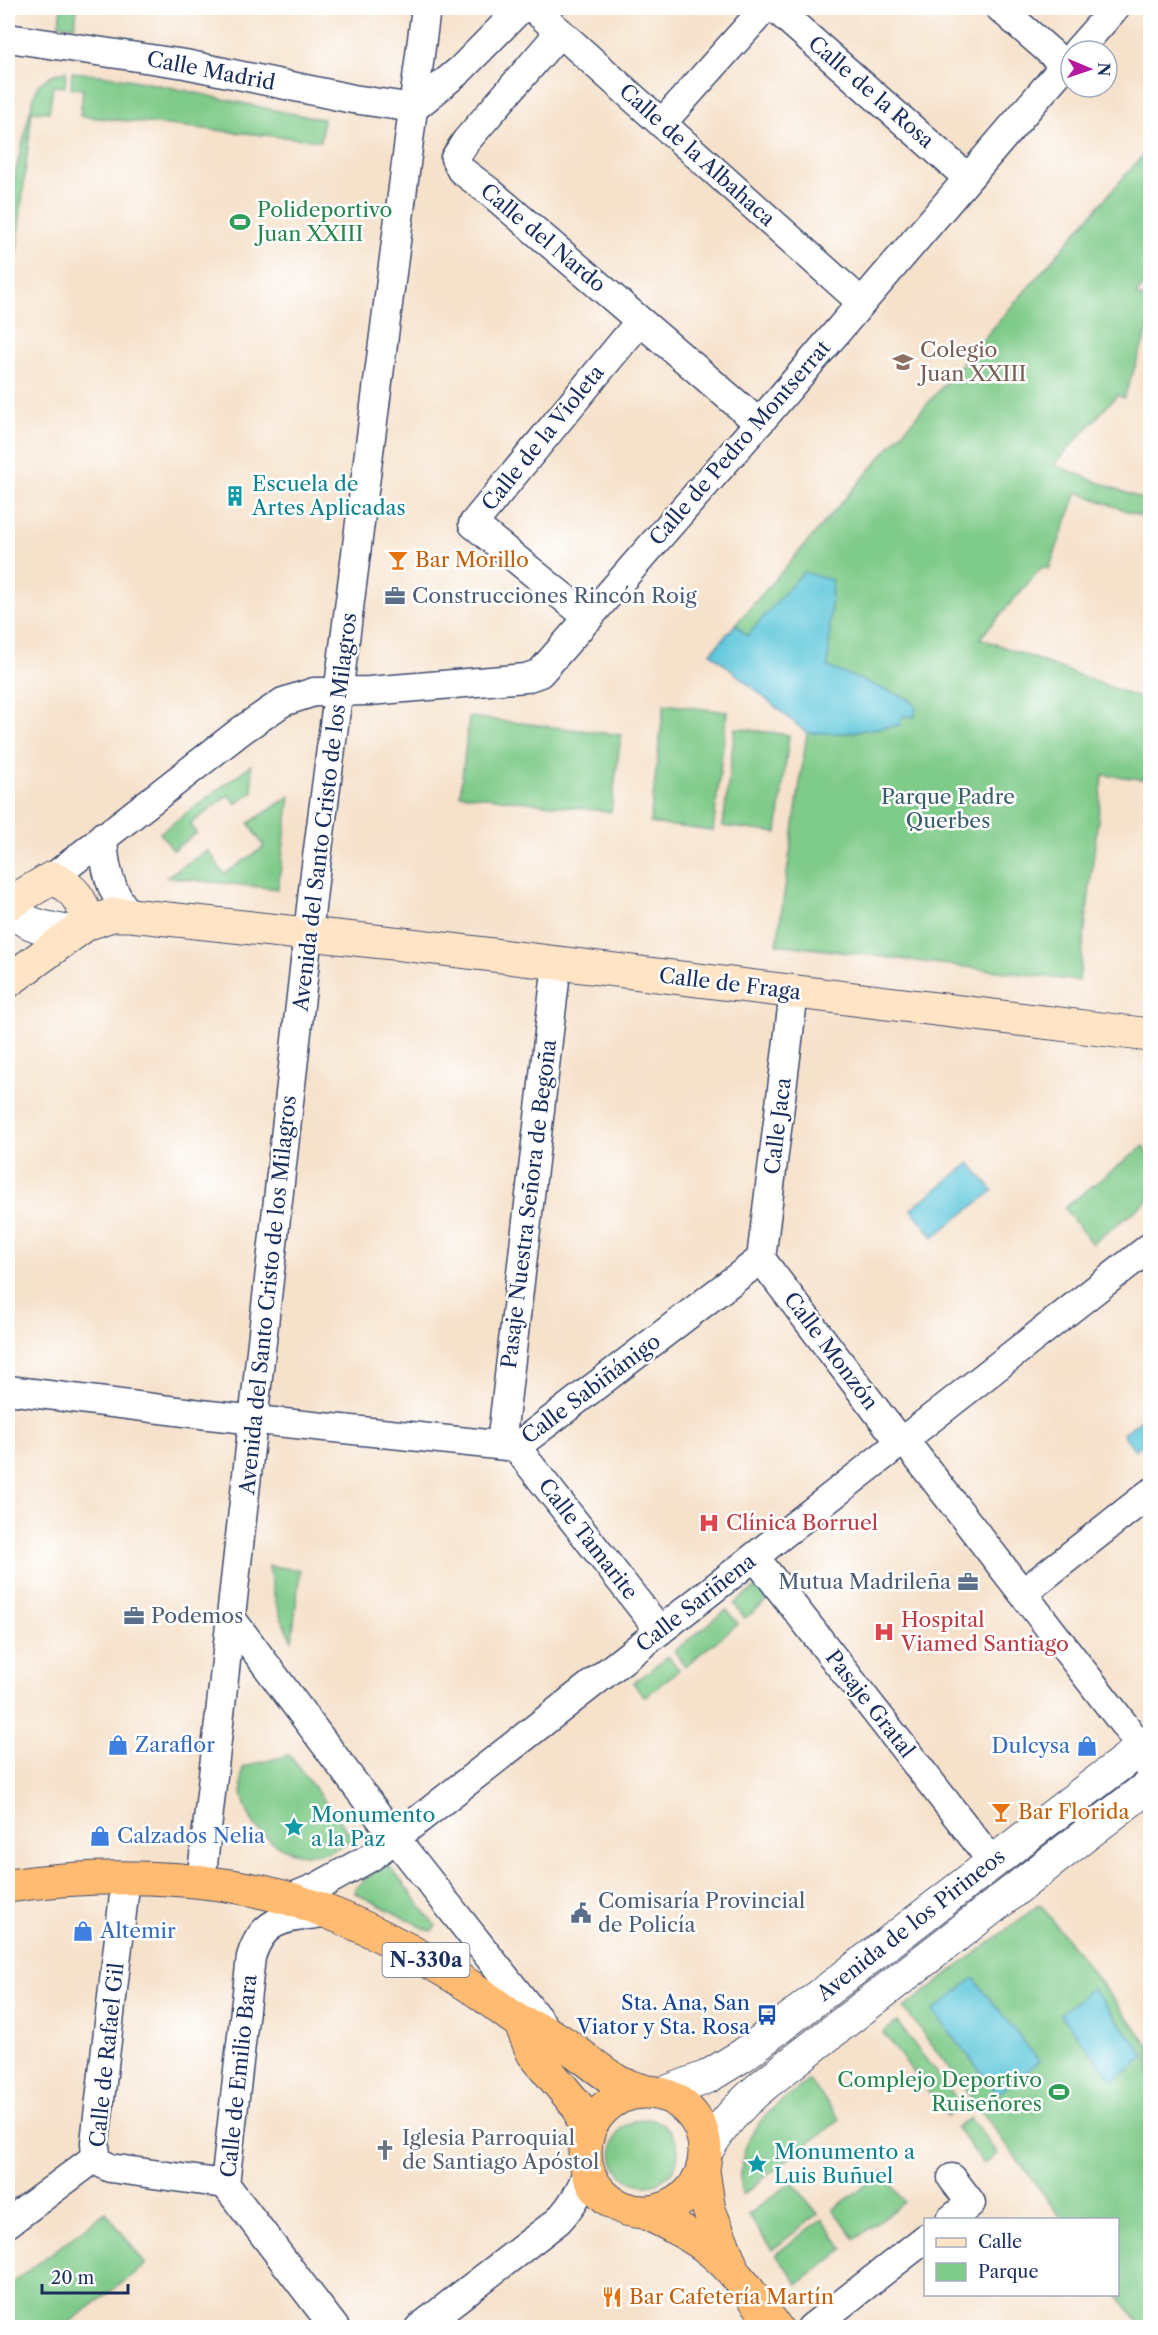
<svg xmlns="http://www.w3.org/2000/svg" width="1158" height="2335" viewBox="0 0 1158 2335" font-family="'Libre Caslon Text',serif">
	<rect width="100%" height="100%" fill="#fff"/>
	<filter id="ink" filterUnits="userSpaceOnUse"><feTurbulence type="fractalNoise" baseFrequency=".0167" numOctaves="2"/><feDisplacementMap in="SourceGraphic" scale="12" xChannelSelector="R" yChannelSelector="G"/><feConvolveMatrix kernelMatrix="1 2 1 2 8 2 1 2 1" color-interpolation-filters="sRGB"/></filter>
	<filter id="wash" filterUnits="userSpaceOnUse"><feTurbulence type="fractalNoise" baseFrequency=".008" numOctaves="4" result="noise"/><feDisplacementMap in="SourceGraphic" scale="24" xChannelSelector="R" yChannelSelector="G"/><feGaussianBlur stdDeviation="1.35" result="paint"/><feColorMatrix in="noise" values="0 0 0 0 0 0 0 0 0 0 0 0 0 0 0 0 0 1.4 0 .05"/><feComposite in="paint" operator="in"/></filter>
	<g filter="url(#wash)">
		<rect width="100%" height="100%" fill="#f6e1ca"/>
		<!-- green -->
		<path fill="#7fcb89" stroke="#4d7d74" stroke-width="1.5" d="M61,8H77L75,26L59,24Z
			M66,71L65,87L53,86L49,112L32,111L16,255L8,254V204L32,103L38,85L52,75Z
			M72,72C158,79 238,106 323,119L321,141L80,116L83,89L71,88Z
			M1150,147V277L1136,295L1150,301V324L1124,398L1117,395L1054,465L1150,502V520L1077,492L1049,569L1042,567L980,638L1150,702V780L1103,775L1079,981L777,944L807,733L711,653Z
			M664,704L727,712L713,831L650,823Z
			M469,717L621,735L611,812L460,794Z
			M735,728L789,735L777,833L723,826Z
			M251,765L253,792L236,804L229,795L190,824L196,833L173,850L160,833Z
			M290,796L278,889L166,877L208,850L224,874L264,847L249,823Z
			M1144,1146L1150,1155V1199L1092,1244L1064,1208Z
			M269,1566L300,1570L292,1640C278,1617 272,1592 269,1566Z
			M763,1582L774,1596L745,1618L734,1604Z
			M727,1610L738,1624L685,1666L674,1651Z
			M668,1656L679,1670L645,1697L633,1683Z
			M289,1755L353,1838C298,1881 231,1831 243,1767Z
			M383,1865L392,1869L434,1924L436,1926L433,1930L430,1931L355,1893V1888Z
			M1040,1904L1150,2047V2327H1142L1117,2295L1118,2220L1062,2219L904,2008Z
			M897,2022L961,2105L947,2116L883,2033Z
			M809,2080L840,2119L742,2195C734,2134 765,2113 809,2080Z
			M970,2118L998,2154L984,2164L956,2128Z
			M612 2152a33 33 0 1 1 66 0a33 33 0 1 1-66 0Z
			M882,2172L904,2202L855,2239L833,2210Z
			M792,2182L818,2214L772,2250L748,2215Z
			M106,2212L146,2265L63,2327H18L8,2313V2286Z
			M822,2219L844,2249L798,2284L776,2254Z"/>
		<!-- water -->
		<path fill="#5fc7db" stroke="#3d7b9c" stroke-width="1.5" d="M803,572L832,580L828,667L909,699L916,706L915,717L904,716L900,719V725L844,733H807L711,653L736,624L747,636Z
			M970,1163L993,1191L933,1237L911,1209Z
			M1150,1412V1438L1135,1450L1123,1434Z
			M974,1978L1039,2061L998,2094L933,2011Z
			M1092,1988L1146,2056L1114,2081L1060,2014Z"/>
	</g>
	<g filter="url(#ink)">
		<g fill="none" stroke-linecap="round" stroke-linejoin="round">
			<!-- minor casing -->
			<g stroke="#3c4a6e" stroke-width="31">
				<path id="minor" d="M533,8L861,302
					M775,8L968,178
					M1000,8L1065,65
					M560,32L466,141L455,158L461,170L490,192L759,423
					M8,38L185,64L353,99L414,108L460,70L521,8
					M1077,51L1115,8
					M662,123L765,8
					M589,618L473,524L640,321
					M103,836C104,866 110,893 130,915
					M52,878L242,730L283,702L314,692L369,691L526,678L540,673L759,423L1071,58
					M761,1259L794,992
					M761,1259L901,1443
					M8,1390L209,1415L516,1447L761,1259
					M904,1440L1119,1718L1141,1747L1150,1772
					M501,1445L557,963
					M516,1447L660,1631
					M755,1557L984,1851
					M1023,1593L1150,1493
					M231,1618L395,1838L550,2034
					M201,1882L314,881L426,8
					M288,1899L317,1887L371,1857L1150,1247
					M324,1913C287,1918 263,1917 251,1957L225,2184L335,2328
					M96,2157L95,2142L126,1878
					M96,2157L101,2163L110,2168L225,2184
					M950,2220L971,2203L952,2178
					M8,2223L96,2157
					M419,2328L558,2221C572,2206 581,2192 587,2172
					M811,2328L926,2238"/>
			</g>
			<!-- tertiary casing -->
			<g stroke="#3c4a6e" stroke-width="35">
				<path id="tertiary" d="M8,909C28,926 48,929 73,933
					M662,2094L707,2077L743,2055L1150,1741
					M706,2151C722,2124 741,2103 766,2083L1150,1785"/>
			</g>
			<!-- secondary casing -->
			<g stroke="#3c4a6e" stroke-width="35">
				<path id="secondary" d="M8,904L52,878C73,887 84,900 86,924
					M8,981L86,924L112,915H130L402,944L1150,1035"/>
			</g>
			<!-- trunk casing -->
			<g stroke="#3c4a6e" stroke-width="35">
				<path id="trunk" d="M8,1886C94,1873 202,1874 287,1898C348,1916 421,1954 474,1989C489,1999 503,2011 518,2021C528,2027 541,2029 551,2035C575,2049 595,2068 618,2082C626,2086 635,2088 644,2091
					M520,2022L533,2053L579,2108L587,2134
					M585 2152a60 60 0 1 1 120 0a60 60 0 1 1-120 0Z
					M703,2170L709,2210L731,2265
					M646,2213C666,2223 688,2233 706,2247C735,2269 755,2299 776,2328"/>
			</g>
			<!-- minor -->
			<use href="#minor" stroke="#fff" stroke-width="28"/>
			<!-- tertiary -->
			<use href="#tertiary" stroke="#fff" stroke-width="33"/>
			<!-- secondary -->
			<use href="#secondary" stroke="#ffe4c6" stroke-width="33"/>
			<!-- trunk -->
			<use href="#trunk" stroke="#ffbb71" stroke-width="33"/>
		</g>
	</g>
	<!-- icons -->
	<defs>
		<g id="stadium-bare" transform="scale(1.62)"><path d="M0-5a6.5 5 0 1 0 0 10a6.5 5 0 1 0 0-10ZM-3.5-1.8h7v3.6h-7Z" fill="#2e9e5b" stroke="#fff" stroke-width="2.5" paint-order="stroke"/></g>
		<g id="school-bare" transform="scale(1.62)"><path d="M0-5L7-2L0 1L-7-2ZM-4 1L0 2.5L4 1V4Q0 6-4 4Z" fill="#8d6e63" stroke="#fff" stroke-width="2.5" paint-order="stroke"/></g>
		<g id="building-bare" transform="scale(1.62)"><path d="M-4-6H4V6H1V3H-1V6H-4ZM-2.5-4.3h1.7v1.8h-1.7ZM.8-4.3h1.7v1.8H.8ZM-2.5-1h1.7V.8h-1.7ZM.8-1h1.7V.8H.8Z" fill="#0f9aa8" stroke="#fff" stroke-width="2.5" paint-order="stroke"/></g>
		<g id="bar-bare" transform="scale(1.62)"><path d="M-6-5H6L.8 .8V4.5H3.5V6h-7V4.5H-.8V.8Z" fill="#e8710a" stroke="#fff" stroke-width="2.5" paint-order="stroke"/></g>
		<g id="office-bare" transform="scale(1.62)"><path d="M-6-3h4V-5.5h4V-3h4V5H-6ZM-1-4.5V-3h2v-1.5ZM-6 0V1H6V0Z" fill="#5c6f8a" stroke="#fff" stroke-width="2.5" paint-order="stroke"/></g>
		<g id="hospital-bare" transform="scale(1.62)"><path d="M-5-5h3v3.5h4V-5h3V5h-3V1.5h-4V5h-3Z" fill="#e0444e" stroke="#fff" stroke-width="2.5" paint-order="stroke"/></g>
		<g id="shop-bare" transform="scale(1.62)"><path d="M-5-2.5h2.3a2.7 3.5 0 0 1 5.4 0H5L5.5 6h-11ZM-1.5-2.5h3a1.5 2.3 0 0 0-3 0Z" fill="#3f7fe0" stroke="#fff" stroke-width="2.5" paint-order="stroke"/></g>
		<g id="sight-bare" transform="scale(1.62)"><path d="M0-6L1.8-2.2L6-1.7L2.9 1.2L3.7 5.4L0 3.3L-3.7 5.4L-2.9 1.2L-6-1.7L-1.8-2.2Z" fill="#0f9aa8" stroke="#fff" stroke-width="2.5" paint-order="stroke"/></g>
		<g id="civic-bare" transform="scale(1.62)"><path d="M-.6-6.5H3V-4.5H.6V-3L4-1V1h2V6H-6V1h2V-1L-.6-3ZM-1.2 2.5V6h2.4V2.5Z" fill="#5c6f8a" stroke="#fff" stroke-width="2.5" paint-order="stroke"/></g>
		<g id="bus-bare" transform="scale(1.62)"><path d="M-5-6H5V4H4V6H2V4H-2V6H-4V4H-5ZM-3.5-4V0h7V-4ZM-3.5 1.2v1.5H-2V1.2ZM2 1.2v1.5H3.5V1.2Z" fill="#1a4fb4" stroke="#fff" stroke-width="2.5" paint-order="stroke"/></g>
		<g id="church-bare" transform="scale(1.62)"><path d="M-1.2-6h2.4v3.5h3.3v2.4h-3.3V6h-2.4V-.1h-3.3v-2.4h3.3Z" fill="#6b7280" stroke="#fff" stroke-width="2.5" paint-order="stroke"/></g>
		<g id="restaurant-bare" transform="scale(1.62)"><path d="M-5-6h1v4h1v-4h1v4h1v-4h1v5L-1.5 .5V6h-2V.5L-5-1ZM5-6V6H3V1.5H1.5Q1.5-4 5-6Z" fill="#e8710a" stroke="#fff" stroke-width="2.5" paint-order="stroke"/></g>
	</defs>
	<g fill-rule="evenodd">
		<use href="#stadium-bare" x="240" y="222"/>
		<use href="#school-bare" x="903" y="362"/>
		<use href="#building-bare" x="235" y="496"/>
		<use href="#bar-bare" x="398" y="560"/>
		<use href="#office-bare" x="395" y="596"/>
		<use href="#hospital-bare" x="709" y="1523"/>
		<use href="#office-bare" x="968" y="1582"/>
		<use href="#office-bare" x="134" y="1616"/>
		<use href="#hospital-bare" x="884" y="1632"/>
		<use href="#shop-bare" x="118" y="1745"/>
		<use href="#shop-bare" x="1087" y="1746"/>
		<use href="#bar-bare" x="1001" y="1812"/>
		<use href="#sight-bare" x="294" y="1827"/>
		<use href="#shop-bare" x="100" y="1836"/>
		<use href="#civic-bare" x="581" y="1913"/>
		<use href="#shop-bare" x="83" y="1931"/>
		<use href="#bus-bare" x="767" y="2015"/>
		<use href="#stadium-bare" x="1059" y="2092"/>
		<use href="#church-bare" x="385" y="2150"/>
		<use href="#sight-bare" x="757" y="2164"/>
		<use href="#restaurant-bare" x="612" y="2297"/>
	</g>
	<g text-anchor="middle" stroke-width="5" stroke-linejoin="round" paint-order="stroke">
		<!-- shield labels -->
		<rect fill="#fff" stroke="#5f6d8e" stroke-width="1.5" x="382.5" y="1943" width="87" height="34" rx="4.5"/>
		<g font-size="20" font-weight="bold" fill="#1b2f5e">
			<text x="426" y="1967">N-330a</text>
		</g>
		<!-- street labels -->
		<g font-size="21" fill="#1b2f5e" stroke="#fff">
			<text transform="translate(211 71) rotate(11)" y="7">Calle Madrid</text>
			<text transform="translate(871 92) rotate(41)" y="7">Calle de la Rosa</text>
			<text transform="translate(697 155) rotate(42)" y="7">Calle de la Albahaca</text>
			<text transform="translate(543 238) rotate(40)" y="7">Calle del Nardo</text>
			<text transform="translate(543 438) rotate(-51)" y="7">Calle de la Violeta</text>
			<text transform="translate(740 443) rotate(-49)" y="7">Calle de Pedro Montserrat</text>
			<text transform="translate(325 812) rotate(-83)" y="7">Avenida del Santo Cristo de los Milagros</text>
			<text transform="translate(730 984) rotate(7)" y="7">Calle de Fraga</text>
			<text transform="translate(778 1126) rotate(-83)" y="7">Calle Jaca</text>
			<text transform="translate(529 1204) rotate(-83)" y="7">Pasaje Nuestra Señora de Begoña</text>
			<text transform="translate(268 1295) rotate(-84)" y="7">Avenida del Santo Cristo de los Milagros</text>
			<text transform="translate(831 1351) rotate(53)" y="7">Calle Monzón</text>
			<text transform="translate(591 1389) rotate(-37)" y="7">Calle Sabiñánigo</text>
			<text transform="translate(588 1539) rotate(52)" y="7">Calle Tamarite</text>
			<text transform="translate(696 1603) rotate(-38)" y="7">Calle Sariñena</text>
			<text transform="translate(870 1704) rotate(52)" y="7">Pasaje Gratal</text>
			<text transform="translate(911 1925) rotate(-38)" y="7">Avenida de los Pirineos</text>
			<text transform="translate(107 2055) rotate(-84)" y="7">Calle de Rafael Gil</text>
			<text transform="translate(239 2076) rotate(-84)" y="7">Calle de Emilio Bara</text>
		</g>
		<!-- leisure labels -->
		<g font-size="21" fill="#27864d" stroke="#fff" text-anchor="start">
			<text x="257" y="217">Polideportivo<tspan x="257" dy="24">Juan XXIII</tspan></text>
			<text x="1042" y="2087" text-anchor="end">Complejo Deportivo<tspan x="1042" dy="24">Ruiseñores</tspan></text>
		</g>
		<!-- education labels -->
		<g font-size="21" fill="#785e54" stroke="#fff" text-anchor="start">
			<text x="920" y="357">Colegio<tspan x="920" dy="24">Juan XXIII</tspan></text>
		</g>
		<!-- culture labels -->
		<g font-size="21" fill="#0d838f" stroke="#fff" text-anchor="start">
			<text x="252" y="491">Escuela de<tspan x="252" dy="24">Artes Aplicadas</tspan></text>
			<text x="311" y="1822">Monumento<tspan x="311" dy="24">a la Paz</tspan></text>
			<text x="774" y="2159">Monumento a<tspan x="774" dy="24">Luis Buñuel</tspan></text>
		</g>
		<!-- food labels -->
		<g font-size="21" fill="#c56008" stroke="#fff" text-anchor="start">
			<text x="415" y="567">Bar Morillo</text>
			<text x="1018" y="1819">Bar Florida</text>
			<text x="629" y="2304">Bar Cafetería Martín</text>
		</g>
		<!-- service labels -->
		<g font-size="21" fill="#4e5e75" stroke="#fff" text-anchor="start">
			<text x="412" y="603">Construcciones Rincón Roig</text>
			<text x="951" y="1589" text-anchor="end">Mutua Madrileña</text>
			<text x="151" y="1623">Podemos</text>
			<text x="598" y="1908">Comisaría Provincial<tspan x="598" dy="24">de Policía</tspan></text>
		</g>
		<!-- park labels -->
		<g font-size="21" fill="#395e6b" stroke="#fff">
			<text x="948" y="804">Parque Padre<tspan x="948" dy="24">Querbes</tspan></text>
		</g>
		<!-- health labels -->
		<g font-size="21" fill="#be3a42" stroke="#fff" text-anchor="start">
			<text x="726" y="1530">Clínica Borruel</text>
			<text x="901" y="1627">Hospital<tspan x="901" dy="24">Viamed Santiago</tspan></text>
		</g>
		<!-- shop labels -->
		<g font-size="21" fill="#366cbe" stroke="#fff" text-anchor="start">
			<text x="135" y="1752">Zaraflor</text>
			<text x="1070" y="1753" text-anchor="end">Dulcysa</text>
			<text x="117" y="1843">Calzados Nelia</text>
			<text x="100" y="1938">Altemir</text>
		</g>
		<!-- transit labels -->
		<g font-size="21" fill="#164399" stroke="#fff" text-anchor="end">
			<text x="750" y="2010">Sta. Ana, San<tspan x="750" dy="24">Viator y Sta. Rosa</tspan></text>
		</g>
		<!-- worship labels -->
		<g font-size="21" fill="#5b616d" stroke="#fff" text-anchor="start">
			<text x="402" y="2145">Iglesia Parroquial<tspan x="402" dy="24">de Santiago Apóstol</tspan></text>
		</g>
	</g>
	<!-- margin -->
	<rect width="1158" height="2335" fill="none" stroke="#fff" stroke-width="30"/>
	<!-- legend -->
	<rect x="924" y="2218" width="195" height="78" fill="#ffffff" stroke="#a4acbf" stroke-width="1.5"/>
	<rect x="936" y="2238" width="30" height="9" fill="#ffe4c6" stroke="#a4acbf" stroke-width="1.5"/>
	<text x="978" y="2248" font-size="18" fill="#1b2f5e">Calle</text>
	<rect x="936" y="2263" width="30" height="18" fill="#7fcb89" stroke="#a4acbf" stroke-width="1.5"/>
	<text x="978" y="2278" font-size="18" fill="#1b2f5e">Parque</text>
	<!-- north arrow -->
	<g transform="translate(1089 69) rotate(92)"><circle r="28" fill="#ffffff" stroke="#a4acbf" stroke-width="1.5"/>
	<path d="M0-4.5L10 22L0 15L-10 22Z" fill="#b5179e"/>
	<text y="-9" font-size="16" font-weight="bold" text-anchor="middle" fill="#1b2f5e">N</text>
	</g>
	<!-- scale -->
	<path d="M42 2284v9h86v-9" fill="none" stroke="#1b2f5e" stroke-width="3"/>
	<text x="51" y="2284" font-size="18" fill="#1b2f5e" stroke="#ffffff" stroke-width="4.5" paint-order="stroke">20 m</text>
</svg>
